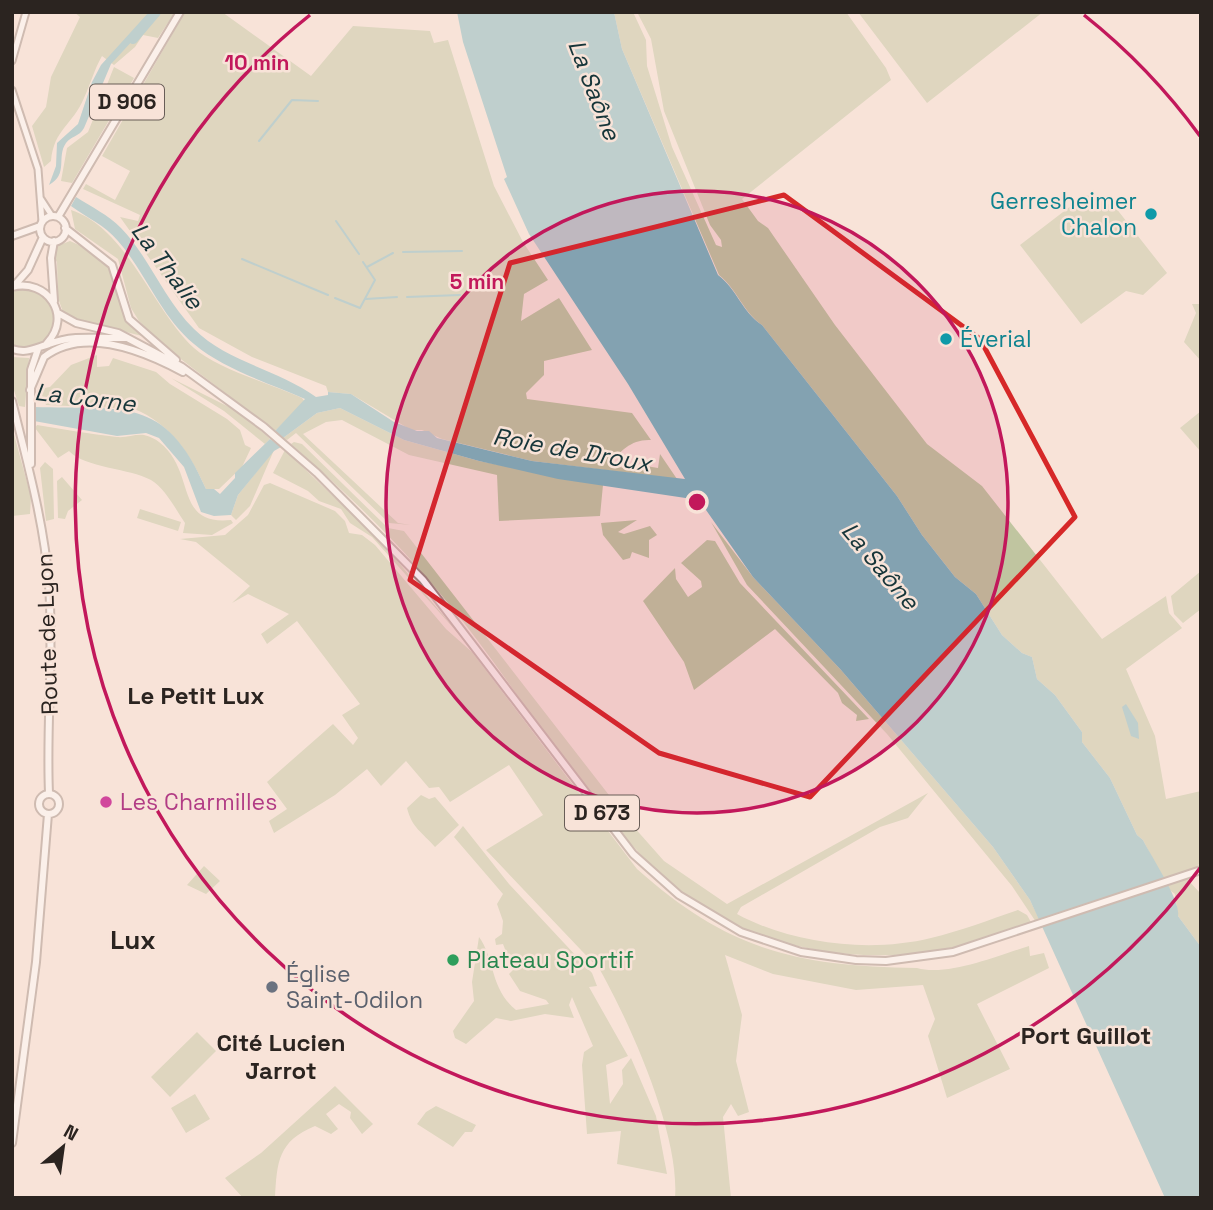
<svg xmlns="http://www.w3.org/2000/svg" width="1213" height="1210" viewBox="0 0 1213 1210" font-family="'Space Grotesk',sans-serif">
	<rect width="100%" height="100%" fill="#f8e3d8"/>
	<!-- green -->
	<path fill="#c0c5a0" d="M74,12H175L158,38L143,35L135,47L114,65L102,56C94,70 91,83 84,98C72,126 54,129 51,161L44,167L32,126L46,107L51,77L80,17Z
		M185,12H222L311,76L353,26L430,31L434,43L448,40L494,186L523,242L548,280L524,294L521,321L559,298L592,350L544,361V375L526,393L527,399L632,413L651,440C631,439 621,451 608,465L641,471L646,466L658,468L660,454L677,479L532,461L442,439L422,430H411L351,394L328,392L326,386L252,357L199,328L120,217L138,221L140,215L83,189L86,184L115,200L130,171L102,156Z
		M614,12H633L646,40L647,66L672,147L716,245L722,247L721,240L710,225L664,111L651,39L637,12H846L886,68L891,80L742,199L758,221L768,228L835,325L927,444L982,486L1102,639L1166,596L1169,613L1182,628L1126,669L1155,736L1166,799L1201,791V861L1188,880L1201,894V947L1178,916L1175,894L1167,888L1143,840L1137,835L1110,778L1082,742V732L1055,695L1037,679L1032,657L1022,653L1002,635L976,594L955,577L922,535L897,496L762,325C743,312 737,289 719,275L622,49Z
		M858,12H1043L927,103Z
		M114,67L134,78L72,183L61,181L67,148L88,132Z
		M1080,195L1092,196L1096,200L1102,196L1109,205L1112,203L1167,273L1143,295L1126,291L1081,324L1020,245L1080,199Z
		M71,210C127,228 152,309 194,348C217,369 272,384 302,398L305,402L275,431L169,350L139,321L131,308L118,259L75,229Z
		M70,241C83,247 98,253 107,264C127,286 114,312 142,336L82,321L63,312L58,298L57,262L54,257L57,246Z
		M24,289C69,293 65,355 12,347V292Z
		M1192,304H1201V361L1184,342L1196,313Z
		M97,355V367L109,366L113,358L156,372L170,384L227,419L240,430L245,445L251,448L242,467L219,489H206C191,455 170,423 134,409L46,405L41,393L44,388L50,387L71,365Z
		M12,357L29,358L25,407L19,406L12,384Z
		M171,378L243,414L270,439L265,444L224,411Z
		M340,408L404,440L479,461L603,485L600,516L499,521L497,475L409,455L342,420L326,422L303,434L398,523L411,525L389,523L296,433L287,440L283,438L317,413Z
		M1201,411V452L1180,428Z
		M37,425C63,429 90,434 117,437C126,438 135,434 144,435C148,436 156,439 159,442C197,471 173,526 231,520L233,523L212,535L183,533L185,523C176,510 165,488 151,480C129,468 85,468 69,451L58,458L35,428Z
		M12,427L31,497L30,514L12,516Z
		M294,442L302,444L388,528L404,531L633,826L664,861L727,904L928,793L908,818L880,827L741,907L737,914C792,944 870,953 931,938C960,931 989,920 1018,910L1027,915L1032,924C1002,934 971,945 940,950C848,966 743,946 671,883C583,807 522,691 447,602C400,544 347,493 291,444Z
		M274,450L250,506L236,520L231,515L238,495Z
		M285,450L383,544L465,641L372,537L350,523L341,509L319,501L308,491L273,473Z
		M45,462L53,469L54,519L46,521L40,468Z
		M62,477L82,500L68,511L65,519L58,518L57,481Z
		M270,483L335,511L345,521L349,533L362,535L375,545L446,629L472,652L637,869C729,951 797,966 917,968C947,977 999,955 1029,946L1030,956L1044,953L1049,968L977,1004L1010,1069L947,1098L928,1036L935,1019L923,985L856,990L773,974L725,955L742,1015L736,1061L749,1112L738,1116L731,1104L723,1117L731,1198H675C680,1135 631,1025 600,970L486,850L543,815L509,765L450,802L439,787L429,788L406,761L381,786L367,769L335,795L274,833L269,821L287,809L267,782L333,724L353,745L358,738L342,715L360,704L297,621L267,644L261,634L289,614L248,594L232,603L250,586L196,542L180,539L225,535L248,515L264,485Z
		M140,509L181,522L178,531L137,518Z
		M637,520L618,532L624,534L650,526L657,535L649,540V558L632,552L630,558L623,560L603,535L601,523Z
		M711,522L753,577L841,670L993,847L1030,900L1040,921L1036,922L1012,886L887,734L747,585Z
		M707,540L715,541L740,583L869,719L856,721L857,715L842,703L838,693L775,629L694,690L684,662L643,601L675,568L676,579L688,597L702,587L701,581L681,563Z
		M1201,571V609L1183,623L1174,614L1171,596Z
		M421,795L429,799L435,797L459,825L435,847C422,832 412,828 407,808Z
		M463,826L509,884L592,973L597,986L589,987L628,1056L606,1065L610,1104L623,1084L622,1070L631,1058L656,1116L667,1174L617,1164L621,1131L587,1134L582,1065L584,1052L593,1046L572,997L569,1005L574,1018L545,1014L511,1021L496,1018L466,1044L455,1038L453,1031L474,1001L472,982L479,937C495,959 490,989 516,1010L549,1004L546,1000L520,991L509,974L513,970L503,944L496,945L495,939L502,934L503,921L497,904L503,894L454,837Z
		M204,866L220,881L206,894L187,885Z
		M197,1032L216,1051L170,1097L151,1077Z
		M335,1086L373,1124L362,1134L350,1118L351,1112L339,1104L326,1114L338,1129L331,1134L315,1126C278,1141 277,1162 275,1198H243L225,1178L261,1153Z
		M195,1094L210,1119L186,1133L171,1108Z
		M436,1106L476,1125L472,1132H465L453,1147L417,1124L426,1112Z"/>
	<!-- water -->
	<path fill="#7ab6be" d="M149,12H159L111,64L84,128C79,137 71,136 66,143C56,157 69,174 49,185L56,166L57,143L78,124L92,82L101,65Z
		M457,12H614L622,49L718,275C737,289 742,312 762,325L897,496L922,535L955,577L976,594L1002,635L1022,653L1032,657L1037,679L1055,695L1082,732V742L1110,778L1137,835L1143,840C1152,858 1181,901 1178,916L1201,947V1198H1165L1030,900L993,847L841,670L753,577L699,500L558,479L479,461L404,440L340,408L317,413L283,438L275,431L305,399C269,383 225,370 194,344C161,317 146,273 118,241C105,225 87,218 71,206L76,197C92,207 108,215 121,228C150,258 164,300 194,329C227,362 279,370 316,397L328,395V392L351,394L394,422L417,431H429L437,438L532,461L685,479L628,384L529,234L504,179L507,177L463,42Z
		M34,407C122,410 165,394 206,489H214L220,494L235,478V473L270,439L281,447L274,451L238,495L231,515L214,516L201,512L184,467L159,438L146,433L117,436L34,421Z
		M1126,704L1138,723L1139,739L1131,736L1122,707Z"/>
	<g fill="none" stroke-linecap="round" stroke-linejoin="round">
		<!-- stream -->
		<path stroke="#7ab6be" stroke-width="2" d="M259,141L292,100L318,101
			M336,221L359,254
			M403,252L462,251
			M242,259L328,295
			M367,267L393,253
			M407,297L460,295
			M335,298L360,308L375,280L363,262
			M366,299L397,297"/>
		<!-- river -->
		<path stroke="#7ab6be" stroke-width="10" d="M133,39L156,12"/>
		<!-- secondary casing -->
		<g stroke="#9d8a80" stroke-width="9">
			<path id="secondary" d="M12,61L26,12
				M12,90L38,169L42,222
				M41,199L52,216"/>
		</g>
		<!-- primary casing -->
		<g stroke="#9d8a80" stroke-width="10">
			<path id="primary" d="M40 229a13 13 0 1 1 26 0a13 13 0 1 1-26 0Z
				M58,217L180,12
				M65,228L112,265L129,319L176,360
				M12,236L40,226
				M54,241L51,258L54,301
				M14,286L28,270L43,237
				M12,287C47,278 73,316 47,343
				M58,313L76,323L118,333L182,367L264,427L317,473L423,580L633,854L679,895L741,932L801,952L856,960L886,961L953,952L1201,870
				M12,349C27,354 35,348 49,344C75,334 98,339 125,338
				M30,390L44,357C84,326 144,351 183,372
				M12,401C27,462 44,522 49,585C54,654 46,724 49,793
				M31,464V370L38,349
				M39 804a10 10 0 1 1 20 0a10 10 0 1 1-20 0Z
				M12,1143L36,962L48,814"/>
		</g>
		<!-- secondary -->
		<use href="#secondary" stroke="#fff" stroke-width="5"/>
		<!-- primary -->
		<use href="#primary" stroke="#fff" stroke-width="6"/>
	</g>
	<!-- marked area -->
	<path d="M0 0H1213V1210H0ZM784,195L980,339L1075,517L810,797L659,753L410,580L510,263Z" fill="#f8e3d8" fill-opacity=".55" fill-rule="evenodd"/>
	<path fill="none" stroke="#d62828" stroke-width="5" stroke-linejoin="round" d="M784,195L980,339L1075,517L810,797L659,753L410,580L510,263Z"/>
	<!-- distance rings -->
	<circle cx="697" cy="502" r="311" fill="#c2185b" fill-opacity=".12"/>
	<g fill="none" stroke="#c2185b" stroke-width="3.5">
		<circle cx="697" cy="502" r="311"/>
		<path d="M1200 868A622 622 0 1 1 310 15M1084 15A622 622 0 0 1 1200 136"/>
	</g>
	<!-- markers -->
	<g fill="#0f9aa8" stroke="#f8e3d8" stroke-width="2.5">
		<circle cx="1151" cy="214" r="7"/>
		<circle cx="946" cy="339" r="7"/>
	</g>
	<circle fill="#d1479c" stroke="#f8e3d8" stroke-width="2.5" cx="106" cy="802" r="7"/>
	<circle fill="#2e9e5b" stroke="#f8e3d8" stroke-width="2.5" cx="453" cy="960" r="7"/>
	<circle fill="#6b7280" stroke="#f8e3d8" stroke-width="2.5" cx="272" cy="987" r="7"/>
	<g text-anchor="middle" stroke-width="5" stroke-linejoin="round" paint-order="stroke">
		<!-- shield labels -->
		<g fill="#f8e3d8" stroke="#685d57" stroke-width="2">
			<rect x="90" y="84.5" width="74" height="35" rx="5"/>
			<rect x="565" y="795.5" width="74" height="35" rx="5"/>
		</g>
		<g font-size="21" font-weight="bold" fill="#2b2420">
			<text x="127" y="109">D 906</text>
			<text x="602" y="820">D 673</text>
		</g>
		<!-- culture labels -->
		<g font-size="23" fill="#0d838f" stroke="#f8e3d8" text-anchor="end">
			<text x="1137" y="209">Gerresheimer<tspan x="1137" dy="26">Chalon</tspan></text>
			<text x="960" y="347" text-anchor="start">Éverial</text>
		</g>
		<!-- street labels -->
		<g font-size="23" fill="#2b2420" stroke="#f8e3d8">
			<text transform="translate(47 634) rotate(-92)" y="8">Route de Lyon</text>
		</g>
		<!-- hotel labels -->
		<g font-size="23" fill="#b23c85" stroke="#f8e3d8" text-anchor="start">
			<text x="120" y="810">Les Charmilles</text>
		</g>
		<!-- leisure labels -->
		<g font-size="23" fill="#27864d" stroke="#f8e3d8" text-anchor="start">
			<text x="467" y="968">Plateau Sportif</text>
		</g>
		<!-- worship labels -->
		<g font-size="23" fill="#5b616d" stroke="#f8e3d8" text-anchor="start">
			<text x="286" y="982">Église<tspan x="286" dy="26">Saint-Odilon</tspan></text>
		</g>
		<!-- water labels -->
		<g font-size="24" font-style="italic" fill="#163539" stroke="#f8e3d8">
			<text transform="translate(594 90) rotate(69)" y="8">La Saône</text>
			<text transform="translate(167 266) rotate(53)" y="8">La Thalie</text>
			<text transform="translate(85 398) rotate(7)" y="8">La Corne</text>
			<text transform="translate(572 450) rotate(10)" y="8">Roie de Droux</text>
			<text transform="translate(880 566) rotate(50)" y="8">La Saône</text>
		</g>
		<!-- neighbourhood labels -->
		<g font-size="24" font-weight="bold" fill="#2b2420" stroke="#f8e3d8">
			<text x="196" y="704">Le Petit Lux</text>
			<text x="1086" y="1044">Port Guillot</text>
			<text x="281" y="1051">Cité Lucien<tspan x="281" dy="28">Jarrot</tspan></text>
		</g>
		<!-- quarter labels -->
		<g font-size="26" font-weight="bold" fill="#2b2420" stroke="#f8e3d8">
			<text x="133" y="949">Lux</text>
		</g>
	</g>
	<circle cx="697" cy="502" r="10" fill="#c2185b" stroke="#f8e3d8" stroke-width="3.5"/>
	<g font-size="21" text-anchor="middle" font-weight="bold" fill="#c2185b" stroke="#f8e3d8" stroke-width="5" stroke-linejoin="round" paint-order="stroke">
		<text x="257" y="70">10 min</text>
		<text x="477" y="289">5 min</text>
	</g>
	<!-- border -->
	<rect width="1213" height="1210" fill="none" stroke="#2b2420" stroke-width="28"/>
	<!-- north arrow -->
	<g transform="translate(63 1147) rotate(29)" stroke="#f8e3d8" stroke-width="5" paint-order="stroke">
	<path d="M0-5L12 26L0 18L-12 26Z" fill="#2b2420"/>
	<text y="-10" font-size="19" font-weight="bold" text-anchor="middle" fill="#2b2420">N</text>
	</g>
</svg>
